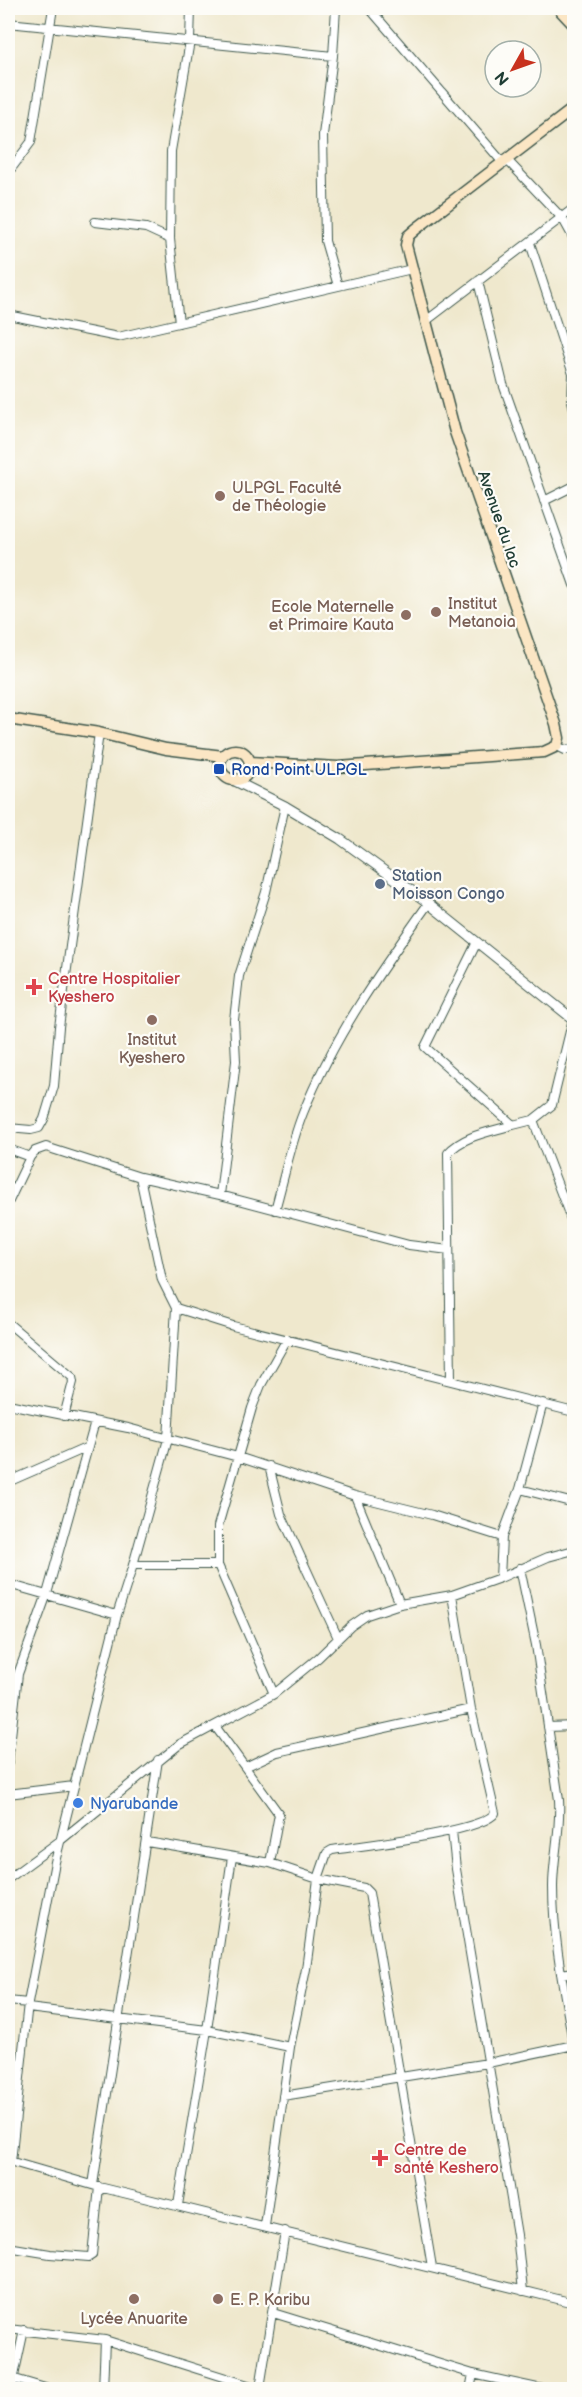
<svg xmlns="http://www.w3.org/2000/svg" width="582" height="2397" viewBox="0 0 582 2397" font-family="'Balsamiq Sans',sans-serif">
	<rect width="100%" height="100%" fill="#fdfcf7"/>
	<filter id="ink" filterUnits="userSpaceOnUse"><feTurbulence type="fractalNoise" baseFrequency=".0167" numOctaves="2"/><feDisplacementMap in="SourceGraphic" scale="12" xChannelSelector="R" yChannelSelector="G"/><feConvolveMatrix kernelMatrix="1 2 1 2 8 2 1 2 1" color-interpolation-filters="sRGB"/></filter>
	<filter id="wash" filterUnits="userSpaceOnUse"><feTurbulence type="fractalNoise" baseFrequency=".008" numOctaves="4" result="noise"/><feDisplacementMap in="SourceGraphic" scale="24" xChannelSelector="R" yChannelSelector="G"/><feGaussianBlur stdDeviation="1.35" result="paint"/><feColorMatrix in="noise" values="0 0 0 0 0 0 0 0 0 0 0 0 0 0 0 0 0 1.4 0 .05"/><feComposite in="paint" operator="in"/></filter>
	<g filter="url(#wash)">
		<rect width="100%" height="100%" fill="#efe8cd"/>
	</g>
	<g filter="url(#ink)">
		<g fill="none" stroke-linecap="round" stroke-linejoin="round">
			<!-- minor casing -->
			<g stroke="#3e574b" stroke-width="10">
				<path id="minor" d="M336,8L333,56L323,135L325,241L338,286
					M369,8L504,164
					M8,23L333,56
					M508,161L563,219L574,239
					M8,173L31,142L53,8
					M95,222L146,228L170,239
					M530,243L573,374L572,401L574,409
					M478,281L503,384L574,585
					M8,315L118,337L412,269
					M426,321L574,208
					M179,323L170,239L171,151L190,41L191,8
					M544,501L574,486
					M557,746L565,750L574,749
					M477,942L425,1047L513,1125L533,1120L552,1105L573,1019
					M533,1120L574,1227
					M8,1128L31,1130L39,1128L44,1119L54,1086L59,1027L99,733
					M8,1149L30,1157L35,1151L46,1147L140,1177L220,1195L409,1245L449,1250
					M220,1195L236,1061L234,1020L239,976L266,892L285,806
					M8,1203L30,1157
					M275,1210C284,1178 291,1143 303,1113C334,1036 381,970 428,904
					M176,1308L233,1326L574,1412
					M8,1323L72,1377L73,1382L64,1416
					M451,1380L448,1153C464,1135 490,1132 513,1125
					M8,1404L128,1428L238,1457L355,1496L432,1515L502,1537
					M269,1466L281,1514L338,1638
					M8,1482L88,1447
					M520,1489L574,1503
					M355,1496L400,1604
					M133,1565H218
					M520,1568L536,1645L559,1800C561,1830 553,1858 553,1887C553,1941 565,1995 574,2048
					M500,1578L502,1537L520,1489L543,1403
					M8,1584L117,1615
					M274,1694L218,1565V1526L252,1408L261,1385L287,1339
					M215,1726L279,1814L270,1863
					M548,1727L574,1726
					M8,1763L18,1674L47,1594L95,1422
					M245,1767L277,1752L471,1709
					M8,1794L74,1786
					M452,1831L456,1869L517,2235L523,2291
					M147,1842L270,1863L318,1879L364,1888L369,1893L432,2267
					M8,1879L61,1840L180,1744L274,1694L318,1658L351,1626L367,1615L400,1604L452,1595L500,1578L548,1557L574,1550
					M561,1974L574,1972
					M8,2001L28,2003
					M28,2008L207,2030L290,2047
					M283,2096L488,2063L574,2045
					M9,2161L99,2187L574,2303
					M11,2162L28,2003L55,1862L117,1615L133,1565L168,1439L176,1308L162,1280L140,1177
					M93,2185L158,1760
					M178,2205L207,2030L232,1857
					M265,2226L290,2047L306,1969L318,1879L327,1853L332,1850C360,1846 483,1832 495,1813L471,1709L452,1595
					M8,2247L50,2254L89,2257L92,2255L99,2187
					M273,2313L473,2374L547,2390
					M8,2329L105,2340L264,2390
					M15,2379L52,2390
					M260,2388L285,2231
					M11,2390L24,2330
					M103,2390L105,2340
					M470,2390L473,2374"/>
			</g>
			<!-- tertiary casing -->
			<g stroke="#3e574b" stroke-width="11">
				<path id="tertiary" d="M233,780L285,806L340,839L423,899L574,1020"/>
			</g>
			<!-- secondary casing -->
			<g stroke="#3e574b" stroke-width="13">
				<path id="secondary" d="M558,8L574,25
					M8,719L99,733L166,749L223,756
					M220 765a15 15 0 1 1 30 0a15 15 0 1 1-30 0Z
					M250,762L338,767L544,752L557,746L559,738L556,724L455,432L406,245L408,236L416,229L574,108"/>
			</g>
			<!-- minor -->
			<use href="#minor" stroke="#fff" stroke-width="8"/>
			<!-- tertiary -->
			<use href="#tertiary" stroke="#fff" stroke-width="9"/>
			<!-- secondary -->
			<use href="#secondary" stroke="#fbe6c4" stroke-width="10"/>
		</g>
	</g>
	<!-- markers -->
	<g fill="#8d6e63" stroke="#fdfcf7" stroke-width="2">
		<circle cx="220" cy="496" r="6"/>
		<circle cx="436" cy="612" r="6"/>
		<circle cx="406" cy="615" r="6"/>
		<circle cx="152" cy="1020" r="6"/>
		<circle cx="134" cy="2299" r="6"/>
		<circle cx="218" cy="2299" r="6"/>
	</g>
	<rect fill="#1a4fb4" stroke="#fdfcf7" stroke-width="2" x="213" y="763" width="12" height="12" rx="3"/>
	<circle fill="#5c6f8a" stroke="#fdfcf7" stroke-width="2" cx="380" cy="884" r="6"/>
	<g fill="#e0444e" stroke="#fdfcf7" stroke-width="2">
		<path d="M31 978h6v6h6v6h-6v6h-6v-6h-6v-6h6z"/>
		<path d="M377 2149h6v6h6v6h-6v6h-6v-6h-6v-6h6z"/>
	</g>
	<circle fill="#3f7fe0" stroke="#fdfcf7" stroke-width="2" cx="78" cy="1803" r="6"/>
	<g text-anchor="middle" stroke-width="4.5" stroke-linejoin="round" paint-order="stroke">
		<!-- education labels -->
		<g font-size="16" fill="#785e54" stroke="#fdfcf7" text-anchor="start">
			<text x="232" y="493">ULPGL Faculté<tspan x="232" dy="18">de Théologie</tspan></text>
			<text x="448" y="609">Institut<tspan x="448" dy="18">Metanoia</tspan></text>
			<text x="394" y="612" text-anchor="end">Ecole Maternelle<tspan x="394" dy="18">et Primaire Kauta</tspan></text>
			<text x="152" y="1045" text-anchor="middle">Institut<tspan x="152" dy="18">Kyeshero</tspan></text>
			<text x="230" y="2305">E. P. Karibu</text>
			<text x="134" y="2324" text-anchor="middle">Lycée Anuarite</text>
		</g>
		<!-- street labels -->
		<g font-size="16" fill="#1f3d34" stroke="#fdfcf7">
			<text transform="translate(500 519) rotate(71)" y="6">Avenue du lac</text>
		</g>
		<!-- transit labels -->
		<g font-size="16" fill="#164399" stroke="#fdfcf7" text-anchor="start">
			<text x="231" y="775">Rond Point ULPGL</text>
		</g>
		<!-- service labels -->
		<g font-size="16" fill="#4e5e75" stroke="#fdfcf7" text-anchor="start">
			<text x="392" y="881">Station<tspan x="392" dy="18">Moisson Congo</tspan></text>
		</g>
		<!-- health labels -->
		<g font-size="16" fill="#be3a42" stroke="#fdfcf7" text-anchor="start">
			<text x="48" y="984">Centre Hospitalier<tspan x="48" dy="18">Kyeshero</tspan></text>
			<text x="394" y="2155">Centre de<tspan x="394" dy="18">santé Keshero</tspan></text>
		</g>
		<!-- shop labels -->
		<g font-size="16" fill="#366cbe" stroke="#fdfcf7" text-anchor="start">
			<text x="90" y="1809">Nyarubande</text>
		</g>
	</g>
	<!-- margin -->
	<rect width="582" height="2397" fill="none" stroke="#fdfcf7" stroke-width="30"/>
	<!-- north arrow -->
	<g transform="translate(513 69) rotate(230)"><circle r="28" fill="#fdfcf7" stroke="#a4b0a9" stroke-width="1.5"/>
	<path d="M0-4.5L10 22L0 15L-10 22Z" fill="#c8321e"/>
	<text y="-9" font-size="16" font-weight="bold" text-anchor="middle" fill="#1f3d34">N</text>
	</g>
</svg>
